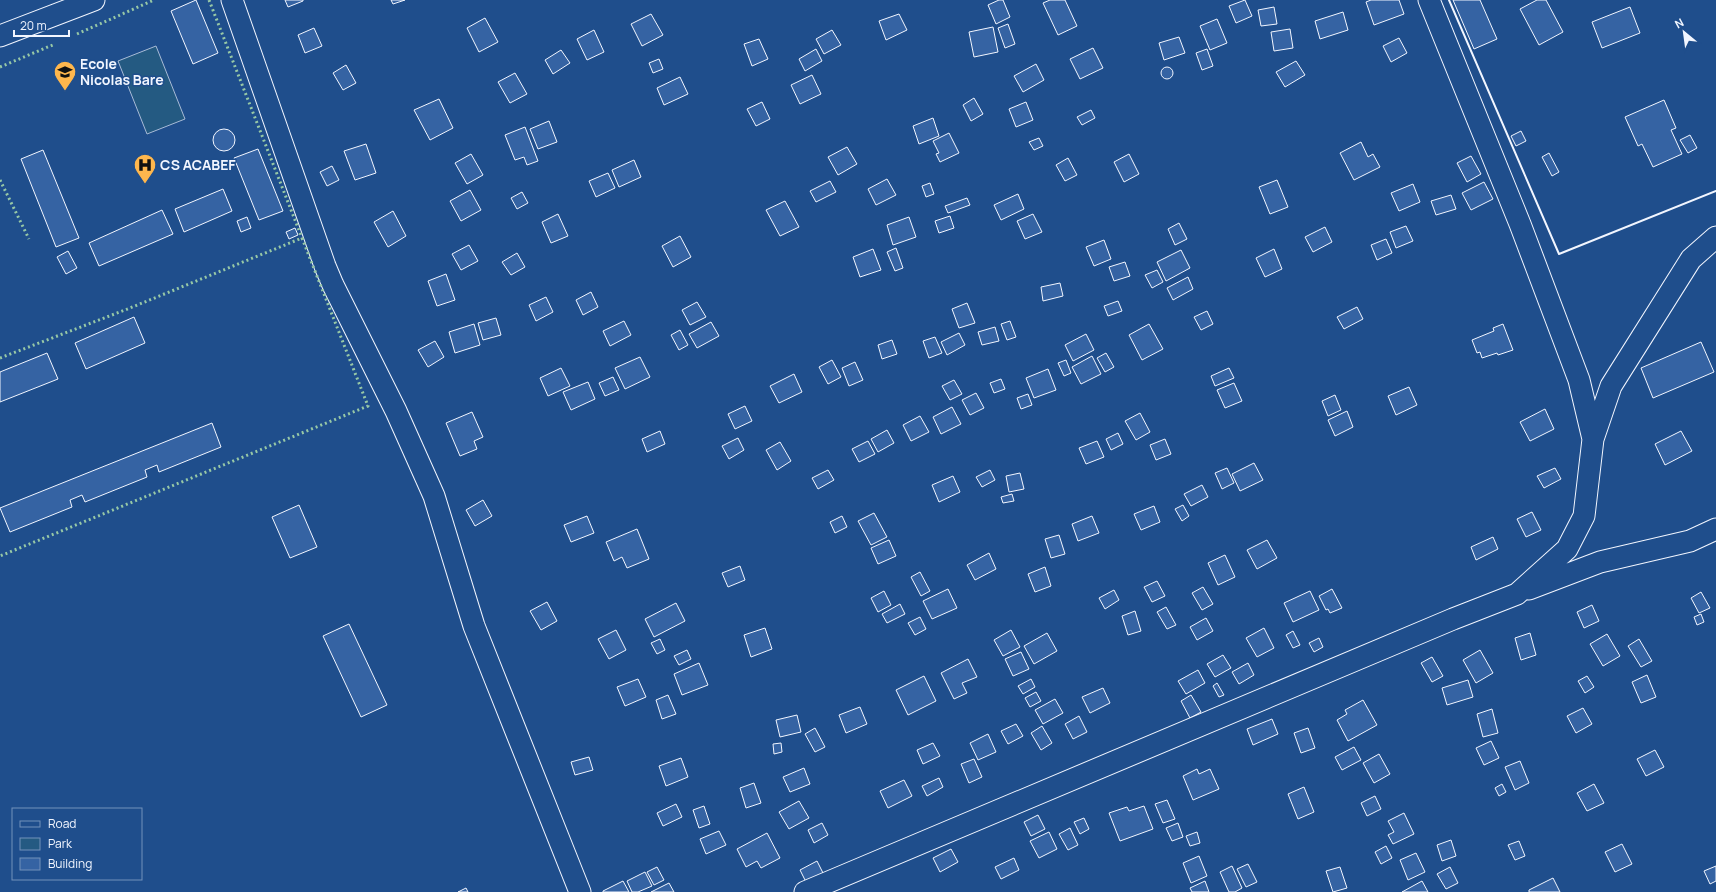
<svg xmlns="http://www.w3.org/2000/svg" width="1716" height="892" viewBox="0 0 1716 892" font-family="Manrope,sans-serif">
	<rect width="100%" height="100%" fill="#1f4e8c"/>
	<!-- green -->
	<path fill="#245a82" stroke="#a8bbd7" d="M156,46L185,119L147,134L118,61Z"/>
	<!-- building -->
	<path fill="#3563a3" stroke="#f2f6ff" d="M196,0L218,53L193,64L171,11Z
		M285,0H303V1L288,7Z
		M391,0H405L393,4Z
		M999,0H1003L1010,17L996,24L988,5Z
		M1050,0H1065L1077,26L1058,35L1043,3Z
		M1245,0L1252,16L1236,23L1229,6Z
		M1371,0H1399L1404,14L1374,25L1366,2Z
		M1453,0H1480L1497,39L1474,49Z
		M1537,0H1546L1563,32L1539,45L1520,9Z
		M1274,7L1277,24L1261,26L1258,10Z
		M1630,7L1640,33L1602,48L1592,22Z
		M1343,12L1348,30L1320,39L1315,21Z
		M651,14L663,35L642,46L631,24Z
		M899,14L907,30L886,40L879,21Z
		M485,18L498,42L479,52L467,28Z
		M1217,19L1227,43L1210,50L1200,26Z
		M1008,24L1015,44L1005,48L998,28Z
		M993,27L998,52L974,57L969,32Z
		M314,28L322,46L305,53L298,35Z
		M1290,29L1293,48L1274,51L1271,32Z
		M594,30L604,52L587,60L577,39Z
		M832,30L841,45L824,54L816,39Z
		M1179,37L1185,53L1164,60L1159,43Z
		M1399,38L1407,53L1391,62L1383,46Z
		M759,39L768,59L752,66L744,44Z
		M1093,48L1103,68L1080,79L1070,59Z
		M816,49L822,61L805,71L799,59Z
		M1207,49L1213,66L1202,70L1196,53Z
		M561,50L570,63L553,74L545,60Z
		M659,59L663,69L653,73L649,63Z
		M1296,61L1305,75L1285,87L1276,72Z
		M1036,64L1044,80L1023,92L1014,76Z
		M346,65L356,83L343,90L333,73Z
		M1161 73a6 6 0 1 1 12 0a6 6 0 1 1-12 0Z
		M515,73L527,94L510,103L498,82Z
		M812,75L821,94L800,104L791,85Z
		M680,77L688,94L664,105L657,88Z
		M974,98L983,114L971,121L963,105Z
		M439,99L453,128L430,140L414,110Z
		M1664,100L1676,128L1671,130L1682,154L1653,167L1642,144L1638,146L1625,117Z
		M762,102L770,119L756,126L747,109Z
		M1026,102L1033,120L1016,127L1009,109Z
		M1091,110L1095,118L1082,125L1077,117Z
		M933,118L939,136L919,144L913,126Z
		M549,121L557,142L538,149L530,129Z
		M525,127L538,161L527,165L524,157L515,160L505,135Z
		M213 140a11 11 0 1 1 22 0a11 11 0 1 1-22 0Z
		M1521,131L1526,141L1516,146L1511,136Z
		M949,133L959,153L940,162L936,154L939,153L933,141Z
		M1690,135L1697,148L1688,153L1680,140Z
		M1039,138L1043,146L1034,150L1029,142Z
		M1361,142L1368,157L1373,154L1380,167L1354,180L1340,153Z
		M366,144L376,173L355,180L344,151Z
		M847,147L857,164L838,175L828,157Z
		M258,149L283,211L259,220L234,158Z
		M43,150L79,238L56,247L21,159Z
		M1549,153L1559,172L1552,176L1542,157Z
		M471,154L483,175L467,184L455,163Z
		M1129,154L1139,174L1124,182L1114,162Z
		M1471,156L1481,174L1467,182L1457,163Z
		M1068,158L1077,175L1065,181L1056,165Z
		M634,160L641,177L619,187L612,170Z
		M332,166L339,180L327,186L320,172Z
		M608,173L615,188L596,197L589,181Z
		M887,179L896,195L876,205L868,189Z
		M1277,180L1288,207L1270,214L1259,187Z
		M830,181L836,192L816,202L810,191Z
		M1484,182L1493,199L1471,210L1462,193Z
		M930,183L934,194L926,197L922,186Z
		M1413,184L1420,202L1399,211L1391,193Z
		M223,189L232,211L184,232L175,209Z
		M470,190L481,210L461,221L450,201Z
		M522,192L528,203L517,209L511,198Z
		M1018,194L1024,209L1001,220L994,205Z
		M1451,195L1456,209L1436,215L1431,201Z
		M967,198L970,205L948,213L945,206Z
		M785,201L799,227L780,236L766,210Z
		M162,210L173,234L99,266L89,243Z
		M393,211L406,236L388,247L374,222Z
		M558,214L568,236L551,243L542,222Z
		M1033,214L1042,232L1025,239L1017,221Z
		M950,216L954,228L939,233L935,221Z
		M247,217L251,228L241,232L237,221Z
		M909,217L916,237L893,245L887,225Z
		M1179,223L1187,239L1175,245L1168,229Z
		M1406,226L1413,241L1396,248L1390,232Z
		M1325,227L1332,242L1313,252L1305,237Z
		M295,228L298,235L289,239L286,232Z
		M680,236L691,257L673,267L662,246Z
		M1386,239L1392,253L1377,260L1371,245Z
		M1104,240L1111,259L1094,266L1086,247Z
		M469,245L478,261L461,270L452,254Z
		M896,248L903,268L895,271L887,252Z
		M873,249L881,270L860,277L853,257Z
		M1274,249L1282,269L1265,277L1256,258Z
		M1181,250L1190,268L1166,281L1157,262Z
		M68,251L77,268L66,274L57,257Z
		M517,253L525,267L511,275L502,262Z
		M1125,262L1130,276L1114,281L1109,267Z
		M1157,270L1163,282L1152,288L1145,275Z
		M446,274L455,300L437,306L428,281Z
		M1188,277L1193,289L1173,300L1167,288Z
		M1060,283L1063,296L1043,301L1041,287Z
		M591,292L598,307L583,315L576,300Z
		M546,297L553,312L536,321L529,305Z
		M1118,301L1122,311L1108,316L1104,306Z
		M697,302L706,317L690,325L682,310Z
		M967,303L975,323L959,328L952,309Z
		M1357,307L1363,319L1344,329L1337,317Z
		M1207,311L1213,324L1201,330L1194,317Z
		M134,317L145,343L86,369L75,343Z
		M496,318L501,335L483,340L478,323Z
		M624,321L631,335L610,346L603,331Z
		M1010,321L1016,337L1007,340L1001,324Z
		M711,322L719,336L697,348L689,334Z
		M474,324L480,345L455,353L449,332Z
		M1149,324L1163,349L1142,360L1129,335Z
		M1503,324L1513,350L1498,355L1497,353L1482,358L1480,352L1477,353L1472,340L1494,331L1493,328Z
		M995,327L999,341L982,345L978,332Z
		M680,330L688,345L679,350L671,335Z
		M959,333L965,345L947,355L941,342Z
		M1086,334L1094,350L1073,361L1065,345Z
		M935,337L942,353L929,358L923,341Z
		M892,340L897,354L882,359L878,345Z
		M435,341L444,357L428,367L418,350Z
		M1701,342L1714,372L1653,398L1641,368Z
		M47,353L58,379L0,402V372Z
		M1106,353L1114,367L1105,372L1097,358Z
		M1092,356L1101,374L1081,384L1072,367Z
		M640,357L650,377L625,389L615,368Z
		M832,360L841,377L828,384L819,367Z
		M1066,360L1071,373L1064,376L1058,363Z
		M855,362L863,380L849,386L842,368Z
		M561,368L570,386L548,396L540,378Z
		M1229,368L1234,378L1215,386L1211,376Z
		M1048,369L1056,390L1034,398L1026,378Z
		M794,374L802,392L779,403L770,386Z
		M613,377L619,390L605,396L599,383Z
		M1001,379L1005,389L994,393L990,383Z
		M954,380L962,394L950,400L942,386Z
		M588,382L595,399L571,410L563,392Z
		M1234,383L1242,401L1225,408L1217,390Z
		M1409,387L1417,405L1396,415L1388,396Z
		M976,393L984,408L970,415L962,400Z
		M1028,394L1032,405L1021,409L1017,398Z
		M1335,395L1341,410L1328,416L1322,401Z
		M745,406L752,421L735,429L728,414Z
		M952,407L961,424L941,434L933,417Z
		M1545,409L1554,429L1530,441L1520,422Z
		M1347,411L1353,427L1335,436L1328,420Z
		M472,412L483,437L474,441L477,449L460,456L446,423Z
		M1140,413L1150,432L1136,440L1125,421Z
		M920,416L929,432L911,441L903,425Z
		M212,423L221,447L159,472L157,465L145,470L147,477L85,502L82,495L70,500L72,507L10,532L0,508Z
		M887,430L894,443L878,452L871,439Z
		M660,431L665,444L647,452L642,439Z
		M1681,431L1692,451L1665,465L1655,444Z
		M1118,433L1123,444L1111,450L1106,439Z
		M738,438L744,450L729,459L722,446Z
		M1165,439L1171,454L1156,460L1150,445Z
		M868,441L875,454L859,462L852,449Z
		M1097,441L1104,457L1086,464L1079,448Z
		M780,442L791,461L777,470L766,450Z
		M1254,463L1263,480L1240,491L1232,474Z
		M1227,468L1234,483L1222,489L1215,473Z
		M1555,468L1561,479L1544,488L1537,476Z
		M828,470L834,480L818,489L812,478Z
		M990,470L995,480L982,487L976,477Z
		M1020,473L1024,489L1009,492L1006,476Z
		M953,476L960,492L939,502L932,485Z
		M1202,485L1208,497L1191,506L1184,494Z
		M1012,494L1014,501L1003,503L1001,497Z
		M483,500L492,516L475,526L466,510Z
		M299,505L317,547L290,558L272,517Z
		M1183,505L1189,516L1182,521L1175,509Z
		M1154,506L1160,522L1141,530L1134,514Z
		M1532,512L1541,530L1526,537L1517,519Z
		M874,513L887,537L871,545L858,521Z
		M587,516L594,533L571,542L564,525Z
		M842,516L847,527L835,533L830,522Z
		M1092,516L1099,533L1078,541L1072,524Z
		M637,529L649,559L627,568L622,557L614,561L606,542Z
		M1059,535L1065,554L1051,558L1045,539Z
		M1493,537L1498,549L1476,560L1471,547Z
		M889,540L896,556L878,564L871,548Z
		M1267,540L1277,558L1257,569L1247,550Z
		M989,553L996,569L975,580L967,565Z
		M1225,555L1235,577L1218,585L1208,563Z
		M740,566L745,580L728,587L722,573Z
		M1045,567L1051,586L1035,592L1028,574Z
		M920,572L930,591L921,596L911,577Z
		M1157,581L1165,596L1152,602L1144,587Z
		M1203,587L1213,604L1202,610L1192,593Z
		M948,589L957,608L932,619L923,601Z
		M1332,589L1342,608L1330,613L1328,609L1326,610L1319,596Z
		M1114,590L1119,600L1105,609L1099,598Z
		M884,591L891,605L878,612L871,598Z
		M1310,591L1319,610L1293,622L1284,603Z
		M1701,592L1710,608L1699,613L1691,598Z
		M547,602L557,621L541,630L530,611Z
		M676,603L685,621L654,637L645,619Z
		M900,604L905,614L887,623L882,614Z
		M1592,605L1599,621L1584,628L1577,612Z
		M1166,607L1176,625L1167,629L1157,612Z
		M1135,611L1141,631L1128,635L1122,616Z
		M1701,614L1704,622L1697,625L1694,617Z
		M920,617L926,629L915,635L908,623Z
		M1206,618L1213,631L1197,640L1190,627Z
		M349,624L387,705L361,717L323,636Z
		M765,628L772,649L751,657L744,635Z
		M1264,628L1274,648L1257,657L1246,638Z
		M616,630L626,650L609,659L598,639Z
		M1011,630L1020,647L1003,656L994,640Z
		M1293,631L1300,645L1293,648L1286,635Z
		M1047,633L1057,651L1034,664L1024,646Z
		M1530,633L1536,655L1521,660L1515,638Z
		M1607,634L1620,656L1603,666L1590,644Z
		M1319,638L1323,647L1314,652L1309,643Z
		M660,639L665,650L657,654L651,643Z
		M1639,639L1652,661L1641,667L1628,646Z
		M687,650L691,659L679,665L674,656Z
		M1480,650L1493,673L1476,683L1463,660Z
		M1021,652L1029,669L1013,676L1005,659Z
		M1223,655L1231,668L1215,677L1207,664Z
		M1432,657L1443,676L1432,682L1421,663Z
		M968,659L977,677L962,683L967,693L954,699L941,673Z
		M699,663L708,685L682,695L674,674Z
		M1248,663L1254,675L1239,684L1232,672Z
		M1198,670L1205,683L1186,694L1178,681Z
		M1647,675L1656,697L1641,703L1632,682Z
		M924,676L936,701L908,715L896,690Z
		M1587,676L1594,687L1585,693L1578,681Z
		M638,679L646,697L625,706L617,687Z
		M1031,679L1035,687L1023,694L1018,686Z
		M1468,680L1473,697L1447,705L1442,688Z
		M1217,683L1224,695L1219,697L1213,686Z
		M1103,688L1110,703L1090,713L1082,697Z
		M1036,692L1041,701L1030,707L1025,698Z
		M668,695L676,714L662,719L656,700Z
		M1191,695L1201,712L1190,718L1181,701Z
		M1055,699L1063,713L1043,724L1035,710Z
		M1363,700L1377,725L1348,741L1337,720L1347,714L1345,710Z
		M860,707L867,724L846,733L839,715Z
		M1583,708L1592,724L1576,733L1567,716Z
		M1492,709L1498,733L1483,737L1477,714Z
		M797,715L801,732L780,737L776,720Z
		M1079,716L1087,732L1073,739L1065,724Z
		M1272,719L1278,734L1253,745L1247,729Z
		M1016,724L1023,736L1008,744L1001,731Z
		M1042,726L1052,743L1041,750L1031,733Z
		M815,728L825,747L815,752L805,734Z
		M1308,728L1315,748L1301,753L1294,733Z
		M988,734L996,752L978,760L970,743Z
		M1491,741L1499,758L1484,765L1476,748Z
		M781,743L782,752L774,754L773,744Z
		M933,743L940,756L923,764L917,750Z
		M1354,747L1361,760L1342,770L1335,757Z
		M1655,750L1664,767L1646,776L1637,759Z
		M1379,754L1390,774L1374,783L1363,763Z
		M589,757L593,770L575,775L571,762Z
		M681,758L688,777L666,786L659,766Z
		M974,759L982,777L969,783L961,764Z
		M1520,761L1529,783L1515,790L1505,767Z
		M804,768L810,784L790,792L783,777Z
		M1197,769L1199,774L1210,769L1219,789L1193,800L1183,776Z
		M939,778L943,787L927,796L922,786Z
		M904,780L912,796L888,808L880,791Z
		M754,783L761,803L746,808L740,788Z
		M1502,784L1506,792L1499,796L1495,788Z
		M1594,784L1604,803L1587,811L1577,793Z
		M1304,787L1314,812L1298,819L1288,794Z
		M1375,796L1381,809L1367,816L1361,803Z
		M1167,800L1175,819L1163,823L1155,804Z
		M799,801L809,818L789,829L779,812Z
		M676,804L682,817L663,826L657,813Z
		M704,806L710,824L699,828L693,810Z
		M1144,806L1153,829L1120,841L1109,813L1127,807L1129,811Z
		M1404,813L1414,834L1393,844L1388,835L1394,832L1388,821Z
		M1038,815L1045,829L1031,836L1024,822Z
		M1084,818L1089,829L1080,834L1074,822Z
		M822,823L828,835L814,843L808,830Z
		M1178,823L1183,837L1172,841L1166,828Z
		M1070,828L1078,845L1068,850L1059,834Z
		M719,831L726,845L706,854L700,839Z
		M1049,832L1057,849L1039,858L1030,841Z
		M1197,832L1200,843L1190,846L1186,836Z
		M767,833L780,858L761,868L757,861L746,867L737,849Z
		M1451,840L1456,856L1442,861L1437,845Z
		M1519,841L1525,856L1515,860L1508,845Z
		M1622,844L1632,864L1615,872L1605,852Z
		M1386,846L1392,858L1381,864L1375,852Z
		M951,849L958,862L940,872L933,858Z
		M1416,853L1425,872L1408,880L1400,860Z
		M1199,856L1207,876L1191,883L1183,863Z
		M1014,858L1019,870L1001,879L995,867Z
		M817,861L824,875L807,884L800,870Z
		M1248,864L1257,882L1246,887L1237,869Z
		M1232,866L1242,888L1235,892H1229L1220,872Z
		M1716,866V881L1710,884L1704,871Z
		M657,867L664,880L654,885L647,872Z
		M1340,867L1347,888L1333,892L1326,871Z
		M1450,867L1458,883L1446,889L1437,874Z
		M645,872L652,886L638,892H632L627,881Z
		M1553,878L1560,892H1529V890Z
		M623,881L629,892H603V891Z
		M1205,881L1209,892H1192L1190,888Z
		M1422,881L1428,892H1402Z
		M669,883L674,892H651Z
		M466,888L468,892H458Z"/>
	<g fill="none" stroke-linecap="round" stroke-linejoin="round">
		<!-- minor casing -->
		<g stroke="#f2f6ff" stroke-width="23">
			<path id="minor" d="M232,0L325,266L333,285L396,411L434,496L474,626L580,892
				M0,36L94,0
				M1593,439L1611,386L1691,259L1716,237
				M1529,589L1600,562L1690,541L1716,529
				M805,892L1453,619L1517,594L1567,549L1584,516L1593,439L1579,380L1520,224L1429,0"/>
		</g>
		<!-- minor -->
		<use href="#minor" stroke="#1f4e8c" stroke-width="21"/>
		<!-- hedge -->
		<path stroke="#97c8a6" stroke-width="3" stroke-dasharray="2 3" stroke-linecap="butt" d="M209,0L302,238
			M77,34L154,0
			M0,67L55,44
			M0,180L29,239
			M0,358L125,310L302,238L368,406L0,556"/>
		<!-- wall -->
		<path stroke="#f2f6ff" stroke-width="2" d="M1449,0L1559,254L1716,191"/>
	</g>
	<!-- icons -->
	<defs>
		<g id="school-pin" transform="scale(1.15)"><path d="M0 17L-7.5 6A9.5 9.5 0 1 1 7.5 6Z" fill="#ffb74d" stroke="#1f4e8c"/><path d="M0-5L7-2L0 1L-7-2ZM-4 1L0 2.5L4 1V4Q0 6-4 4Z" fill="#111"/></g>
		<g id="hospital-pin" transform="scale(1.15)"><path d="M0 17L-7.5 6A9.5 9.5 0 1 1 7.5 6Z" fill="#ffb74d" stroke="#1f4e8c"/><path d="M-5-5h3v3.5h4V-5h3V5h-3V1.5h-4V5h-3Z" fill="#111"/></g>
	</defs>
	<g fill-rule="evenodd">
		<use href="#school-pin" x="65" y="72"/>
		<use href="#hospital-pin" x="145" y="165"/>
	</g>
	<g text-anchor="middle" stroke-width="3" stroke-linejoin="round" paint-order="stroke">
		<!-- poi labels -->
		<g font-size="14" font-weight="bold" fill="#f2f6ff" stroke="#1f4e8c" text-anchor="start">
			<text x="80" y="69">Ecole<tspan x="80" dy="16">Nicolas Bare</tspan></text>
			<text x="160" y="170">CS ACABEF</text>
		</g>
	</g>
	<!-- legend -->
	<rect x="12" y="808" width="130" height="72" fill="#1f4e8c" stroke="#7391ba"/>
	<rect x="20" y="821" width="20" height="6" fill="#1f4e8c" stroke="#7391ba"/>
	<text x="48" y="828" font-size="12" fill="#f2f6ff">Road</text>
	<rect x="20" y="838" width="20" height="12" fill="#245a82" stroke="#7391ba"/>
	<text x="48" y="848" font-size="12" fill="#f2f6ff">Park</text>
	<rect x="20" y="858" width="20" height="12" fill="#3563a3" stroke="#7391ba"/>
	<text x="48" y="868" font-size="12" fill="#f2f6ff">Building</text>
	<!-- north arrow -->
	<g transform="translate(1684 32) rotate(331)" stroke="#1f4e8c" stroke-width="3" paint-order="stroke">
	<path d="M0-3L7 15L0 10L-7 15Z" fill="#f2f6ff"/>
	<text y="-6" font-size="11" font-weight="bold" text-anchor="middle" fill="#f2f6ff">N</text>
	</g>
	<!-- scale -->
	<path d="M14 30v6h55v-6" fill="none" stroke="#f2f6ff" stroke-width="2"/>
	<text x="20" y="30" font-size="12" fill="#f2f6ff" stroke="#1f4e8c" stroke-width="3" paint-order="stroke">20 m</text>
</svg>
